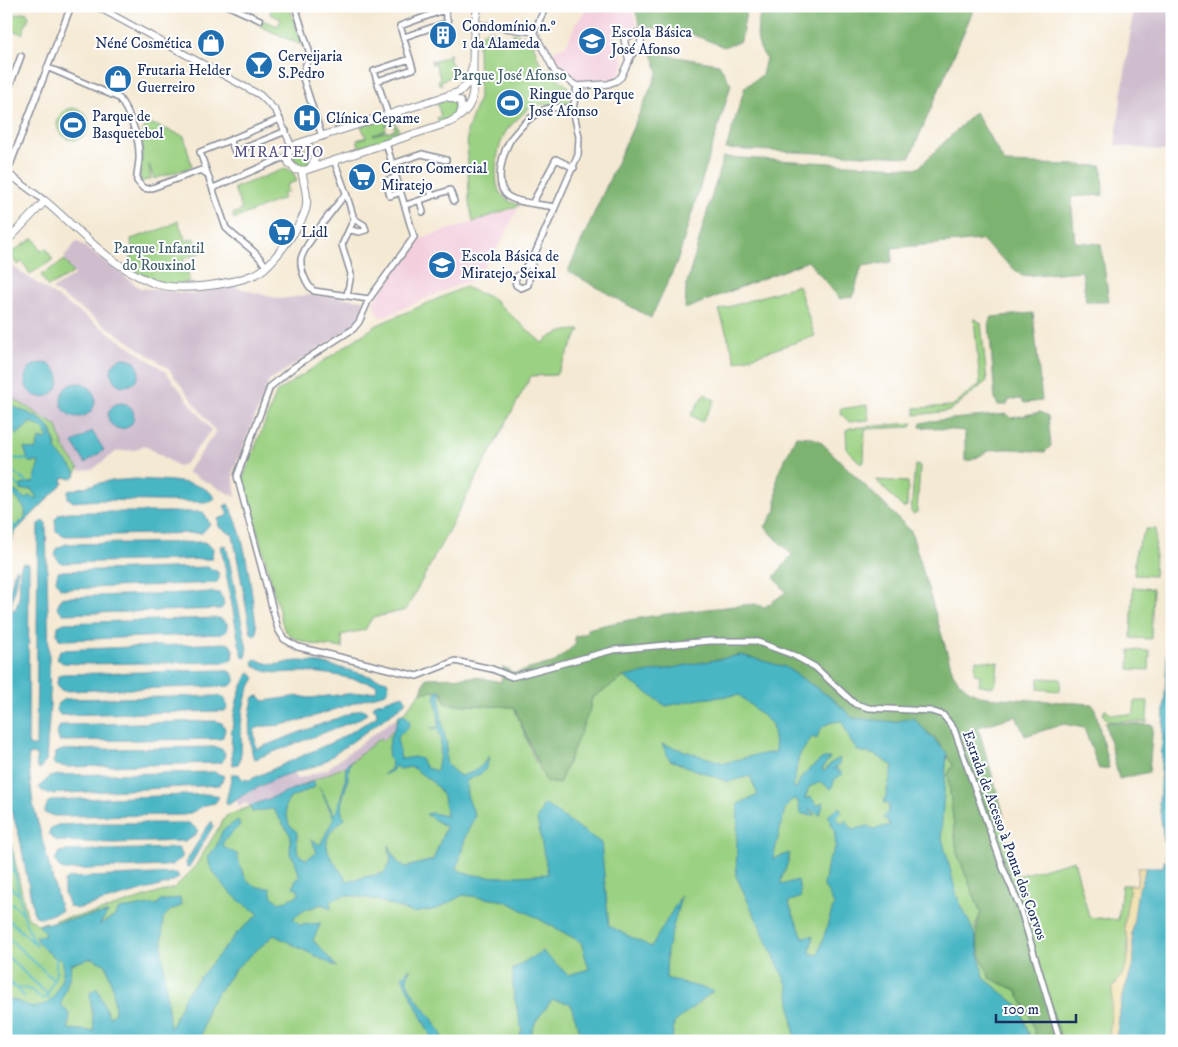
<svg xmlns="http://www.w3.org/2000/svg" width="1178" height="1047" viewBox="0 0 1178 1047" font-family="'IM FELL DW Pica',serif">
	<rect width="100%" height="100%" fill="#fff"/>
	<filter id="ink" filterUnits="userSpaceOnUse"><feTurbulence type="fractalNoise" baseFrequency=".02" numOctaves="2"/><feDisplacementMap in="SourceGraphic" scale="10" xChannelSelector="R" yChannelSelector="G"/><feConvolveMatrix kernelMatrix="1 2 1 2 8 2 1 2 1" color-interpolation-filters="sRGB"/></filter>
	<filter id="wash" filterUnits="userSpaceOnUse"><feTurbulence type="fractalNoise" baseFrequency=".0096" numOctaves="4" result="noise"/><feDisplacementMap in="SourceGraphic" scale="20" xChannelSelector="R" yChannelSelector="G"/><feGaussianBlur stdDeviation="1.12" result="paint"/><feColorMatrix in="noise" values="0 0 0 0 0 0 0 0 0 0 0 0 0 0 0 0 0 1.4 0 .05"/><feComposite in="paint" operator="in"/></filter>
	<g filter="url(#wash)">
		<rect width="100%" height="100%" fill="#f4e9d3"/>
		<!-- built -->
		<path fill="#f3cfde" d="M590,6H630L637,25L613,36L624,61L618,78L580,82L557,68L551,59L555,55L553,51L566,46L576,23Z
			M519,207L494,255L488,257L481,274L473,273L469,283L465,282L380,318L373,303L416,240Z"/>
		<!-- industrial -->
		<path fill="#cfbdce" d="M1134,6H1172V152L1115,145Z
			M77,241L140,288L195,294L232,286L279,299L310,295L364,300L361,314L353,326L269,381L233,472L236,497L187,472L216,432L168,368L52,289L75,275L64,257Z
			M6,262L165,371L211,430L185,464L178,466L144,445L135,450L117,451L93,469L81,471L64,448L57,426L6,394Z
			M394,719L397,721L389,736L382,741L380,739L346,766L275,797L250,806L245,803L239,806L236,800L279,777L294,771L297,779L327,769Z"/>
		<!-- green -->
		<path fill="#9bd182" stroke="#5b8070" d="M264,6H289L303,46L260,26L263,20L278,26L281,19L270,14L271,10Z
			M26,12L29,17L22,34L6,28V17Z
			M487,30H493L495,35L513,37V33L531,37C535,45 535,55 541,63C550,77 570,80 572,98L568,104L531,105C524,114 514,121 507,130C497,144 492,178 500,193C505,200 513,203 520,205L473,222L469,201L467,131L479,98L478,44L482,33Z
			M448,53L451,55L449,58L458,74L461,73L462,75L459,78L456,75L441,81L442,85L439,84L438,82L440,78L435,62L432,65L431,59L433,62L448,56Z
			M449,100H454L460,106L459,115L440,123L437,118L441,116L437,103Z
			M57 124a16 16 0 1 1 32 0a16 16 0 1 1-32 0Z
			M394,116L396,123L385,125L386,130L373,135L395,130L394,126L397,125L400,136L360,148L357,140L366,137L361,126Z
			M147,122L184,136L192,167L154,179L149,165L151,179L140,182C139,166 145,151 141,135Z
			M291 157a10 10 0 1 1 20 0a10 10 0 1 1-20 0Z
			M287,168L294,174L297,181L286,185L288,192L282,194L284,198L234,219L233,214L242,210L234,188Z
			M178,221L186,241L195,238L201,253L183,259L189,277L188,282C168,289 147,279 129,270L132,251L131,239L167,227Z
			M34,238L41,251L46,248L53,260L30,274L23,262L17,265L10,253Z
			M65,260L73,273L48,287L41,275Z
			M798,285L815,336L736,362L719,310Z
			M465,287L492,298L542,343C555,333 564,330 580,330L556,375L531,376L406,610L372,618L365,630L341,635L343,648C322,645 298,646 284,629L243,478L277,392L377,325Z
			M974,318L981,323L987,381L950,411L915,415V408L952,406L980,384Z
			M6,394L57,426L64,448L79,469L71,479L65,477L62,479L63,483L14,533L6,566V410L41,424L49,436L47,442L56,446L52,431L44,422L9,405L10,398Z
			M704,394L715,400L702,422L691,415Z
			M867,405L869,420L849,422L841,414L840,409Z
			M913,423L911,427L865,429L864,462L861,464L847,449L846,430L850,428Z
			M915,465L920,466L917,512L913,514L911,512Z
			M876,480L908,482L907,506L903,508Z
			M1146,529H1156L1154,576L1134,575L1136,550Z
			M1133,587L1153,589L1151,639L1131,638Z
			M1130,650L1150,651L1149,670L1129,669Z
			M741,655L920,726L935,738L953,765L948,774L957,853L981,913L975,926L990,978L1016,990L1030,1016L1037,1041H166L164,1007L54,920L94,913L174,888L194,868L226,816L275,797L346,766L380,738L382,741C390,735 398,726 397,717L403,714L421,692L442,691L446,704L514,707L536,763L589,712L592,698L624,677Z
			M976,660L998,662L996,683L992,687L979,685L980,675L974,674Z
			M1039,678L1061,679L1060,691L1038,689Z
			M1135,701H1148L1147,722L1108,721L1103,715L1105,709L1109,714L1132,715L1134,712Z
			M1000,818L1017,876L1074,860L1089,917L1118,920L1122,885H1130L1124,927L1128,939V960L1122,975L1113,987L1109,1041H1062L992,821Z
			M6,820L27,916L38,925L45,922L99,952L157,1027L6,1041Z"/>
		<!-- forest -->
		<path fill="#7cb370" stroke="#4c7167" d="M634,6H747L741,41L724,47L689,33L640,26Z
			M762,6H975L910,157L726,149L745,87L762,75L766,58C752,40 758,27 762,6Z
			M652,53L719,64L731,85L677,262L651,318L568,271L658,72Z
			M975,112L1005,163L1102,166L1103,195L1071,197L1075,242L1101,244L1109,302H1086L1082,271L1022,276L981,240L892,248V262L862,266L853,296L840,299L808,261L685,309L686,286L723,157L918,168Z
			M1033,313L1042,401L1024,403L1021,399L1009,400L1007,405H998L995,399L989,322L992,317Z
			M1040,412L1048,416L1051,446L1045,452C1029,451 1010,447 993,450C982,452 976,461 965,461V431L920,427L921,423L930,421L1007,414L1011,418Z
			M796,436L811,437L821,442L911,531L953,673C962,687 969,692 985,697L1092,704L1095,709L1109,768L1099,769L1084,728L1064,724L1025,736L1016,716L978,727L1004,816L992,822L1062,1041H1037L1030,1016L1016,990L990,978C980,956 971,937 981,913L957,853L948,774L953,765L935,738L912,720L886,722L853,718L833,699L785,667L624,677L592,698L589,712L559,784L546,782L514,707L446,704L442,691L421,692L426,678L477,677L501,682L503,667L515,673L555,662L576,644L574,637L587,633V629C642,615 698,610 754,604L765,607L786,592L774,577L792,555L765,527L776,510L777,476Z
			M1105,722L1153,725L1149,772L1119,779Z"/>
		<!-- sand -->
		<path fill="#eeda9e" stroke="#84847e" d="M1138,867H1146L1132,933L1134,963L1122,997L1116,1041H1109L1113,987L1122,975L1128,960V939L1124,927L1130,885H1137Z"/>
		<!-- water -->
		<path fill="#48b6c4" stroke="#327291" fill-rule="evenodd" d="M111 372a14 14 0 1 1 28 0a14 14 0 1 1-28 0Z
			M25 380a17 17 0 1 1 34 0a17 17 0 1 1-34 0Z
			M61 400a17 17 0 1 1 34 0a17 17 0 1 1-34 0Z
			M6,395L10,398V405C22,411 47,418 52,433C55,440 54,449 60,455C64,460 75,468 76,475L71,479L65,477L62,479L63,483L14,533L12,530L25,517V509L14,495L9,496L10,491L14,490L25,499L28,496L38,499L31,489L21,490V485L34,482L39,462H29L24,448L35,450L40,438L46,440L48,437L44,429L31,422L17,435L6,417Z
			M108 416a13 13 0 1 1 26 0a13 13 0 1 1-26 0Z
			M92,431L104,450L85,463L73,443Z
			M136,479C157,481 203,478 215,498L210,502L99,500L73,502L68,498V491L108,481Z
			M228,504C246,532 251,591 256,624L257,633L254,635L251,633L233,535L219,527L218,519L229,515L224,506Z
			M68,512H203L210,524L202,533L65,536L56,531L55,519L59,514Z
			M43,521L46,523L50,705L46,761L40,769L37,768L36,755L30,754L28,760L33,804L61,911L41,918L34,915L20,839L6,792V607L15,569H18L11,607L14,611C24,597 16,578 22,563L29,564L28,742L30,746H36L38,524Z
			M204,542L213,548L212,559L61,563L55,556L57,548L66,544Z
			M226,545L247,649L246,658L243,657L239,643L221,546Z
			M208,567L218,572L219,579L216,583L64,589L60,588L56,580L58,572L63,571Z
			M1172,568V857H1166L1159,803Z
			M213,592L219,593L223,599L224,605L221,609L63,614L57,607L61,598L66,597Z
			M219,618L227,623V631L222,634L65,640L59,639L57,634L58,626L64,623Z
			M225,643L230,644L233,650L232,660L226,662L81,664L63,663L57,659L60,650Z
			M741,655L785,667L833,699L853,718L894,722L913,718L947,753L941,834L957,896L975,935L984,978L1020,1007L1031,1041H795L788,986L736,876L738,804L758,795L750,776L728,782L670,760L662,744L724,763L751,756L776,752L772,724L739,695L700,699L666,706L624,677ZM842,721L851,742L858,751L876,755L893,766L884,803L888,804L889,809L883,819H888L887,823L891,825L874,829L867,826L853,830L846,820L843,824L835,818L842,812L839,807L828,816L834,829L836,846L828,861L824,886L834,904L818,955L810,953L813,936L803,937L788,902L801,897L798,880L781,885C780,875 789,868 789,853L773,859L785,809L792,799L798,801L801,814L815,815L809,810L810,809L820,815L824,801L817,806L811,797L805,799L809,787L821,782L831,789L835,779L843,774L841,772L837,773L839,770L837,768L833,770L839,764L840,758L831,763L824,772L822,768L830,758H823C814,766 798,775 797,788L793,787L799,756L812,737L817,739C820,725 828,722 842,721Z
			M256,659C279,670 280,661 301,661C329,662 360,674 387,681L389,687L386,693C351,702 315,719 280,725C269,727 263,724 254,730L256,749L361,709L365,710L367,714L357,720L255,759L253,757C249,737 247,717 254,697L259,696L264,701L299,696L309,698L376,691L377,687L375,684C351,679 328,672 304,672C284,671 272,677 254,666L253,661Z
			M223,670C230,671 236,673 235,682L230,686L64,691L59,689L57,683L58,676L62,674Z
			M250,672L255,678C245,693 242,711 241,728C241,740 243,754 238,764L233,765C228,741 234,692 250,672Z
			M437,690L441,691C439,708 442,724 446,741C448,747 445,755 446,761C448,767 455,772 460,776C475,772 481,769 489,756C486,776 481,772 466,781L467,795L475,816L466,835L457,869C479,882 523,875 548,874L537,819L544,804L601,843L609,926L651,947L681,896L667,950L666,978L713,991L674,1023L672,1041H583L570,1003L552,1000L536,1021L528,1041H518L522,1030L513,991V969L542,951L568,975L589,969L581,942L506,901L463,895L437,909L413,913L374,899L345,895L330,901L331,909L322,904L305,910L293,918L300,925L321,923L313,940L337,967L274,935L236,968L208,1006L200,1041H6V997L35,1008L52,1001C57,989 69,971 60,958H56C48,952 37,946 36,936H45L44,931L38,925L108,913L99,925L115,916L119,909L158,904L160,901L180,898L181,906L171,910L163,918L162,949L170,1029L186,994L237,933L259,914C253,909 246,906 240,901C228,891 209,872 208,857L217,845L222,831L238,820L240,825L223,842V847L237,854C242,875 247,889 270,888L272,896L279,903L299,895L298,889L293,887L296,879L300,878L295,861L290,854L291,836L273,809L252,812L250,806L314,781L315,787L290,798L285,806L289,825L297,832V849L301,857L307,859L317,852L311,839L320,845L334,818L319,787L334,814L336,813L345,783L346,766L351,760C348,768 349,775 347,784C344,795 337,808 345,819C312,842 331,856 347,881L384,873L391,861L389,845L397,862L406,867L433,860L446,827L426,814L432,813L446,816C444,785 435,785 412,767L399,769L395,766L392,771L383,775L391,769L392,762L388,758L390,739L400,714L406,716L410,721L409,726L397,738L401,759L414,757L421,759L426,768L437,771C439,757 444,743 438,729L430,728H438C442,715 432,702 437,690ZM92,958L106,965L113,989L115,1012L109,1017L97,988L90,993L94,1031L68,1029L70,1015L61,1004L70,975L71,964Z
			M403,695L406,700L403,705L321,764L279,777L247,793L228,805L226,802L232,774H239L242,779L249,780L337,740L376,717L377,712L373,707L375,704Z
			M217,696L224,697L228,707L225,711L60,715L56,709L58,703L65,699Z
			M216,721L222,723L225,729L223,737L220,739L59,741L57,732L59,727L62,725Z
			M216,747L223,750L225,754L223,761L219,763L67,767L55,765L53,762L56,753L62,750Z
			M214,772L224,776L220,785L48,794L41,790L39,787L49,777L59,775Z
			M212,794L219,797L215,803C199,805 197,812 184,815L54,816L44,813L48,802L54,800Z
			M212,821L213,826L189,867H187L186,862L205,830Z
			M102,823H189L197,829V833L192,838L185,841L113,843L57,841L49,834L50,829L57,825Z
			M178,848L182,854V858L171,865L164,866L65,870L61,869L55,861L59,852L65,851Z
			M1165,860H1172V1041H1116L1122,997L1134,963L1132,933L1138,889L1141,885L1146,867H1163Z
			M177,873L179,878L167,884L76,909L69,906L64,893V881L69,878Z
			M410,968C409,972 407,976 407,980C411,998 437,1018 444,1041H433L402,977Z"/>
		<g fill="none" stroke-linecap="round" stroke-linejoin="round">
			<!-- stream -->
			<path stroke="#48b6c4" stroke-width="2" d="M6,457L29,460
				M6,467L28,483
				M7,476L20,487
				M6,488L10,491
				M6,496L9,494
				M6,521L16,526
				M6,826C16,861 17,918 37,946L6,917
				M6,849L12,854
				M6,866L16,874
				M6,883L19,895
				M6,898L23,913
				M6,936L54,980
				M6,955L48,995
				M6,977L25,997
				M6,985L31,990L43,999L47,997
				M52,1001L47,997L56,973V958"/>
		</g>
	</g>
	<g filter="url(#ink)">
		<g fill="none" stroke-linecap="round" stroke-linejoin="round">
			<!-- minor casing -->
			<g stroke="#888c98" stroke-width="8">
				<path id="minor" d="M229,6L260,20
					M295,6L310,54L302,75L322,137
					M534,32L546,6
					M404,37L448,22L443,6
					M49,68L119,98C129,112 139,136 139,154C140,163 136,172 137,181L143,188L149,189L201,170L207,174
					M377,81L413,69L400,26L444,10
					M6,96L21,56
					M388,115L374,71L410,59
					M280,119L230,140L235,152L286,131
					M230,140L200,152L226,228C241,243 253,247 266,266
					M334,160L346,193C336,207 304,244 301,259C300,269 306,285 314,291L369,299L414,237L386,143
					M392,164L422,154L446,160
					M7,173L71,6
					M396,177L386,181L390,196L401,192
					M429,186L432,196
					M213,188L282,158L288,160
					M346,193L354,219L342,245L351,274L347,296
					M420,201L423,212
					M533,202L556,159L574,168
					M406,205L450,190L454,201
					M555,207C541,204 521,204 509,197C492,186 503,149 513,136C521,126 533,114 546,109C554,106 564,108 573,109
					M351,230L359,232L366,230L364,225L354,219
					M533,258L515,279L516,285L521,288L528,285L533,258L578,155L579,137L573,109L577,86
					M369,299L359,322L353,329L294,367L270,387L237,476L278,629L284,639L298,647L417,676L455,661L492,669L512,677L613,650L709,641H755L793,655L815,667L855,704L869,708L931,711L943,715L954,729L1003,868L1020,907L1060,1041"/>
			</g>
			<!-- tertiary casing -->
			<g stroke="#888c98" stroke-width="8">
				<path id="tertiary" d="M96,6L260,95L276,111L292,147
					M475,24L534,32L555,72L577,86L608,84L616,81L621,77L631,56L640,45L642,37L636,33L624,39L629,61
					M6,172L45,201"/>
			</g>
			<!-- secondary casing -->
			<g stroke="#888c98" stroke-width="9">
				<path id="secondary" d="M472,68L469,82L459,92L297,144L288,153L289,163L296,170H306L450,122C480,107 472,88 473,61C473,43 474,24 478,6
					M448,97L460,101L462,109L460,115
					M303,144C315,148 318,159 310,168
					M6,242L45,201C79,230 109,265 151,282C176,293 230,285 256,274C271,267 302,225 306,208C309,195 303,183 302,171"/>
			</g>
			<!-- minor -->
			<use href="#minor" stroke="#fff" stroke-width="5"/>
			<!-- tertiary -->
			<use href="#tertiary" stroke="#fff" stroke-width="5.5"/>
			<!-- secondary -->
			<use href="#secondary" stroke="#fff" stroke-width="7"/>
		</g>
	</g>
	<!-- icons -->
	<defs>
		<g id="building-disc" transform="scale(1.4375)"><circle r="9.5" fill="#1f6fb2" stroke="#fff"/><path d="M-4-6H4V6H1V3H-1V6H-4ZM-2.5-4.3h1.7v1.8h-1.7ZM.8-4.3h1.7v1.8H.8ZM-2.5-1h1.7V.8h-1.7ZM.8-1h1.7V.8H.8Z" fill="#fff"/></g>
		<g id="school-disc" transform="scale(1.4375)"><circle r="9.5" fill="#1f6fb2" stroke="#fff"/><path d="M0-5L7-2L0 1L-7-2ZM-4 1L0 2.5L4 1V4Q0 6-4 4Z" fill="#fff"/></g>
		<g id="shop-disc" transform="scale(1.4375)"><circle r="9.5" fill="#1f6fb2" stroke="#fff"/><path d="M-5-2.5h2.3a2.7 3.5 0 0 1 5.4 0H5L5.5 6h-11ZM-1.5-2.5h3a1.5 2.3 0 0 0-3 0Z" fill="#fff"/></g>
		<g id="bar-disc" transform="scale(1.4375)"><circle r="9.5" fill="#1f6fb2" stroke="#fff"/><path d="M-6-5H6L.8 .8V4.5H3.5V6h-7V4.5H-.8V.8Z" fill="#fff"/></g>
		<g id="stadium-disc" transform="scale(1.4375)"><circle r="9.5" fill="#1f6fb2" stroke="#fff"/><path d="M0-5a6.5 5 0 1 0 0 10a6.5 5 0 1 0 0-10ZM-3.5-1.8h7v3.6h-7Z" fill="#fff"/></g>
		<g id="hospital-disc" transform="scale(1.4375)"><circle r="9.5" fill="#1f6fb2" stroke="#fff"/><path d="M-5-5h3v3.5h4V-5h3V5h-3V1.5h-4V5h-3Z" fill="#fff"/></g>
		<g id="supermarket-disc" transform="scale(1.4375)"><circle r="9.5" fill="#1f6fb2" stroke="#fff"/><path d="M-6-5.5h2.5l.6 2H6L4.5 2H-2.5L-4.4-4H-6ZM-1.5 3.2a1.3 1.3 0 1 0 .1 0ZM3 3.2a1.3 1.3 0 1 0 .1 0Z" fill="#fff"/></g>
	</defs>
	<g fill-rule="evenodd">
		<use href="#building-disc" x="443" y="35"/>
		<use href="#school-disc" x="592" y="41"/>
		<use href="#shop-disc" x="211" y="43"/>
		<use href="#bar-disc" x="259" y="65"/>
		<use href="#shop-disc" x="118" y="79"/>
		<use href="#stadium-disc" x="510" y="103"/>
		<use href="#hospital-disc" x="307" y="118"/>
		<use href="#stadium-disc" x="73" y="125"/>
		<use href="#supermarket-disc" x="362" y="177"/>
		<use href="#supermarket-disc" x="282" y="232"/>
		<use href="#school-disc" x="442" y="265"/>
	</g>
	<g text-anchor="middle" stroke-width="4" stroke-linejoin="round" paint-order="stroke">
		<!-- poi labels -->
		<g font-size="15" fill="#1b2f5e" stroke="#fff" text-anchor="start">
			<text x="462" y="31">Condomínio n.º<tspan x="462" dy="17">1 da Alameda</tspan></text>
			<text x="611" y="37">Escola Básica<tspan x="611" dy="17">José Afonso</tspan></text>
			<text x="192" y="48" text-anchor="end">Néné Cosmética</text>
			<text x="278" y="61">Cerveijaria<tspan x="278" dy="17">S.Pedro</tspan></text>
			<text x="137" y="75">Frutaria Helder<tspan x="137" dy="17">Guerreiro</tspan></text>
			<text x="529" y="99">Ringue do Parque<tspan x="529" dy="17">José Afonso</tspan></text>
			<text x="92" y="121">Parque de<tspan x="92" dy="17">Basquetebol</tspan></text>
			<text x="326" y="123">Clínica Cepame</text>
			<text x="381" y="173">Centro Comercial<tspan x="381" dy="17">Miratejo</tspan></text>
			<text x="301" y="237">Lidl</text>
			<text x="461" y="261">Escola Básica de<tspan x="461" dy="17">Miratejo, Seixal</tspan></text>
		</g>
		<!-- park labels -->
		<g font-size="15" fill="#416069" stroke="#fff">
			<text x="510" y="80">Parque José Afonso</text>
			<text x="159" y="253">Parque Infantil<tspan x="159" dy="17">do Rouxinol</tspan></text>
		</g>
		<!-- street labels -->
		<g font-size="15" fill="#1b2f5e" stroke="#fff">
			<text transform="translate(1005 835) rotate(70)" y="5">Estrada de Acesso à Ponta dos Corvos</text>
		</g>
		<!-- neighbourhood labels -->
		<g font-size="16" letter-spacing="1" fill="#565184" stroke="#fff">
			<text x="279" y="157">MIRATEJO</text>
		</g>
	</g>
	<!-- margin -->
	<rect width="1178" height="1047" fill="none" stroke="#fff" stroke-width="25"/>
	<!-- scale -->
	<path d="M996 1014v8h80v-8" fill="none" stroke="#1b2f5e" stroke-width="2.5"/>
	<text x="1003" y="1014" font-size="15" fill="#1b2f5e" stroke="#ffffff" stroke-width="4" paint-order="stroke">100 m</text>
</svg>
